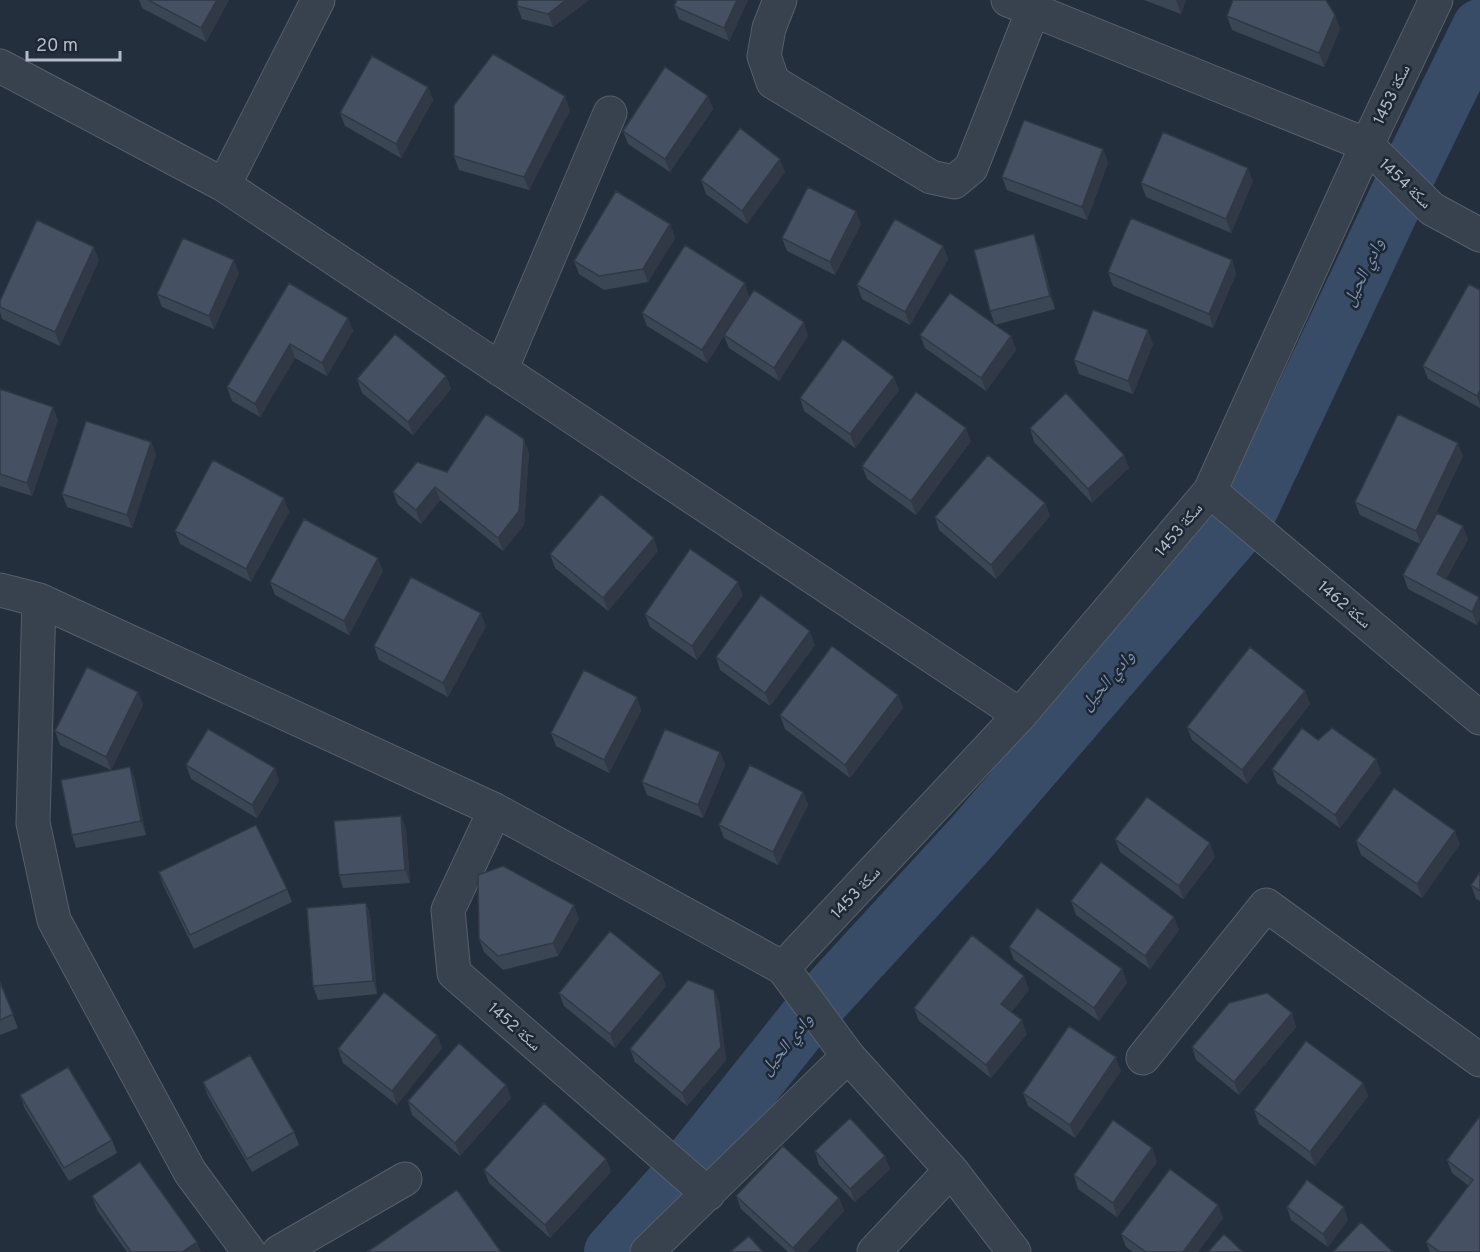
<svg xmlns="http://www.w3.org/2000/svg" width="1480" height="1252" viewBox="0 0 1480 1252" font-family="Overpass,'Noto Naskh Arabic',sans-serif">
	<rect width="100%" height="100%" fill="#242f3e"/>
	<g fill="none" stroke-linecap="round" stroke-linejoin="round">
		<!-- river -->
		<path stroke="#394c67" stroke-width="56" d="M612,1252L683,1173L814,1009L971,838L1245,520L1404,182L1480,27"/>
		<!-- minor casing -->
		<g stroke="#565f6c" stroke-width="35">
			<path id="minor" d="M780,0L769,28L764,56L773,82L931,177L954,182L971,168L1033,10
				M1008,0L1367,145L1432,209L1480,235
				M0,66L224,185L1020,715
				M224,185L318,0
				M501,370L610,113
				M1210,491L1480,718
				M0,590L39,600L495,810L783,968L848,1056L951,1170L1014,1252
				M39,600L33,823L54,920L190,1172L249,1252
				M495,810L448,910L454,973L708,1194
				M1143,1058L1266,905L1480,1060
				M279,1252L405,1179
				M647,1252L848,1056
				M874,1252L951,1170"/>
		</g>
		<!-- tertiary casing -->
		<g stroke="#565f6c" stroke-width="35">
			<path id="tertiary" d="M783,968L1020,715L1210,491L1367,145L1436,0"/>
		</g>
		<!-- minor -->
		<use href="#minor" stroke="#38414e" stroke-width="33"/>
		<!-- tertiary -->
		<use href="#tertiary" stroke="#38414e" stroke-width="33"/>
	</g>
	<!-- wall -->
	<path fill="#3b4654" d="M139,0H229L206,42L142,8Z
		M518,0H589L553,27L522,19L517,6Z
		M748,0L729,41L679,19L674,6Z
		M1144,0H1186L1181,14Z
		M1335,15L1340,29L1324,67L1232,30L1227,16Z
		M428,87L433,100L401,158L345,126L340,113Z
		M708,96L713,109L670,172L628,144L623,131Z
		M570,110L529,190L459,170L454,156Z
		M1103,149L1108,163L1087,220L1007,190L1002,177Z
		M785,172L747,224L706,194L701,180Z
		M1253,181L1231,233L1146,197L1141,183Z
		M670,224L675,238L648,282L604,290L579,274L574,261Z
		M861,224L835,275L787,251L782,238Z
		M943,246L948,259L910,325L862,299L857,285Z
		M1039,247L1055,309L995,325L990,311Z
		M99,260L60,346L2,319L0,312V301Z
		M1232,260L1236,274L1213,328L1113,286L1108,272Z
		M239,273L214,329L162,307L157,294Z
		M289,283L348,318L353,331L327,376L295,358L260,417L232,401L227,387Z
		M1480,290V408L1428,379L1423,366Z
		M749,296L808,336L779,381L729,348L724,336L707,363L647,326L642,313Z
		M920,335L1011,336L1016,350L986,391L925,348Z
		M1153,344L1133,394L1079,374L1074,360Z
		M446,376L451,389L413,435L362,393L357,379Z
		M0,389L58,420L32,496L0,486Z
		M899,390L855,448L804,411L800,398Z
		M1030,428L1124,455L1129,468L1092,503L1034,442Z
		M971,441L916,515L867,479L862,466Z
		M151,442L156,455L132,528L67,507L62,494Z
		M529,452L524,525L503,551L440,500L421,524L398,505L393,492L447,472Z
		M1463,456L1425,536L1468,539L1446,579L1479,597L1480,619L1477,625L1408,589L1403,575L1420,544L1360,515L1355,502Z
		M284,498L289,512L251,582L180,544L175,531Z
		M1045,503L1050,516L996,579L939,530L935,517Z
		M658,551L608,611L555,568L550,554Z
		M383,571L349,635L275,595L270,582Z
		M743,595L697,660L650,627L645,614Z
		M486,626L448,697L379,660L374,646Z
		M815,645L770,706L720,670L716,657Z
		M1305,691L1310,704L1247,784L1192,740L1187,727Z
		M138,692L143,705L111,770L60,745L55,731Z
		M898,695L903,708L850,778L785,729L780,715Z
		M637,697L641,711L609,773L556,746L551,733Z
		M1318,740L1376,759L1381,773L1340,828L1277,783L1272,769Z
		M720,752L725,765L703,818L647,795L642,782Z
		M186,765L275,768L279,781L257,818L191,779Z
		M130,767L135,780L146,835L76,848L72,835Z
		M803,792L808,805L778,865L724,838L719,825Z
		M401,816L406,829L410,883L343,888L339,875Z
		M1115,839L1215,857L1183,899L1120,852Z
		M1356,841L1460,844L1422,898L1361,855Z
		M159,872L287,889L292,902L194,949L163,885Z
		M1480,872V901L1476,899L1471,885Z
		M1071,901L1174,917L1179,930L1150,969L1076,915Z
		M366,903L370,916L377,994L318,1000L313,986Z
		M574,905L579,919L558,956L503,970L484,952L479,939Z
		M1009,947L1122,969L1127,983L1099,1021L1014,960Z
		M661,973L666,986L615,1048L564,1006L559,993Z
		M0,982L18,1028L0,1035Z
		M714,990L719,1003L726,1060L687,1106L635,1062L630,1049Z
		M1029,990L1011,1012L1027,1034L991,1078L919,1021L914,1008Z
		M1292,1013L1296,1027L1239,1095L1196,1060L1192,1047Z
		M437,1035L442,1048L397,1105L343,1063L338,1049Z
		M1121,1071L1075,1138L1028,1106L1023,1093Z
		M203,1082L294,1132L299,1145L252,1172L208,1096Z
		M1363,1083L1368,1096L1315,1166L1259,1124L1254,1110Z
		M506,1085L511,1098L460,1156L412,1115L408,1101Z
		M20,1095L112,1140L117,1153L69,1181L25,1109Z
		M1480,1116V1252H1430L1426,1242L1469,1186L1452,1173L1447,1160Z
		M1152,1148L1157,1162L1117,1217L1078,1189L1074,1175Z
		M815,1151L890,1169L855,1202L819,1165Z
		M606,1159L611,1172L550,1238L489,1183L484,1170Z
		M92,1196L201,1252H127L97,1210Z
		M736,1196L839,1198L844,1211L807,1252H788L741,1209Z
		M1218,1205L1223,1218L1198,1252H1133L1126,1247L1121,1234Z
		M1287,1207L1348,1220L1328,1247L1291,1220Z"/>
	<!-- shaded-wall -->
	<path fill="#303945" d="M217,0H229L206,42L201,28Z
		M566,0H589L553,27L548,14Z
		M737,0H748L729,41L724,28Z
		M1176,0H1186L1181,14Z
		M1335,15L1340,29L1324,67L1319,53Z
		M428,87L433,100L401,158L396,144Z
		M565,96L570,110L529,190L524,177Z
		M708,96L713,109L670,172L665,159Z
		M1103,149L1108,163L1087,220L1082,207Z
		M780,159L785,172L747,224L742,211Z
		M1248,168L1253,181L1231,233L1226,219Z
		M856,211L861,224L835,275L830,262Z
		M670,224L675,238L648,282L643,269Z
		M1034,234L1039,247L1055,309L1050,296Z
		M943,246L948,259L910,325L905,312Z
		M94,247L99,260L60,346L55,332Z
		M234,260L239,273L214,329L209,316Z
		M1232,260L1236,274L1213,328L1209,314Z
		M745,283L749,296L707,363L702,350Z
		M348,318L353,331L327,376L322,363Z
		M804,322L808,336L779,381L774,368Z
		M1148,330L1153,344L1133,394L1128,381Z
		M1011,336L1016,350L986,391L981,378Z
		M290,344L295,358L260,417L255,404Z
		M446,376L451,389L413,435L408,422Z
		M894,377L899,390L855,448L850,434Z
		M1480,390V405L1477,396Z
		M53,407L58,420L32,496L27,483Z
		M966,428L971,441L916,515L911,501Z
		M524,439L529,452L524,525L503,551L498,538Z
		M151,442L156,455L132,528L127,515Z
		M1458,443L1463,456L1421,544L1416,531Z
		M1124,455L1129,468L1092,503L1088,489Z
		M435,487L440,500L421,524L416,510Z
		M284,498L289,512L251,582L246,569Z
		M1045,503L1050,516L996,579L991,565Z
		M1463,526L1468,539L1441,588L1437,574Z
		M654,538L658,551L608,611L603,598Z
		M378,558L383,571L349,635L344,621Z
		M738,582L743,595L697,660L692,646Z
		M1479,597L1480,619L1477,625L1472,612Z
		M481,613L486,626L448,697L443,683Z
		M810,631L815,645L770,706L765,693Z
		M1305,691L1310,704L1247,784L1242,770Z
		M138,692L143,705L111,770L106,757Z
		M898,695L903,708L850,778L845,765Z
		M637,697L641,711L609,773L604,760Z
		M720,752L725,765L703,818L698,805Z
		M1376,759L1381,773L1340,828L1335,815Z
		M130,767L135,780L146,835L141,821Z
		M275,768L279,781L257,818L252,805Z
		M803,792L808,805L778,865L773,852Z
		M401,816L406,829L410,883L405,870Z
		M1455,831L1460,844L1422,898L1417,884Z
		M1210,843L1215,857L1183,899L1179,886Z
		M366,903L370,916L377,994L373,981Z
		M574,905L579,919L558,956L553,943Z
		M1174,917L1179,930L1150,969L1145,956Z
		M1122,969L1127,983L1099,1021L1094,1008Z
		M661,973L666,986L615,1048L610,1034Z
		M1024,976L1029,990L1006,1017L1001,1004Z
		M714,990L719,1003L726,1060L687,1106L682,1093Z
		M1292,1013L1296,1027L1239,1095L1234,1082Z
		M1022,1020L1027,1034L991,1078L986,1065Z
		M437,1035L442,1048L397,1105L392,1091Z
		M1116,1057L1121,1071L1075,1138L1070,1125Z
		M1363,1083L1368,1096L1315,1166L1310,1152Z
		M506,1085L511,1098L460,1156L455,1143Z
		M1152,1148L1157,1162L1117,1217L1113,1203Z
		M885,1156L890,1169L855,1202L850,1189Z
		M606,1159L611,1172L550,1238L545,1225Z
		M839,1198L844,1211L807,1252H795L793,1248Z
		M1218,1205L1223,1218L1198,1252H1183Z
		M1344,1207L1348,1220L1328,1247L1323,1234Z
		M197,1242L201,1252H182Z"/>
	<!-- building -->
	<path fill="#455162" stroke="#303945" stroke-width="1.5" d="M148,0H217L201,28Z
		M518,0H566L548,14L517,6Z
		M677,0H737L724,28L674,6Z
		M1233,0H1326L1335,15L1319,53L1227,16Z
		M493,54L565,96L524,177L454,156V105Z
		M372,56L428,87L396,144L340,113Z
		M665,67L708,96L665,159L623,131Z
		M1024,120L1103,149L1082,207L1002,177Z
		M740,128L780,159L742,211L701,180Z
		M1163,132L1248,168L1226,219L1141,183Z
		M808,187L856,211L830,262L782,238Z
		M616,191L670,224L643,269L599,276L574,261Z
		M1131,218L1232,260L1209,314L1108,272Z
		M895,219L943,246L905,312L857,285Z
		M37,220L94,247L55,332L0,307V301Z
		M1034,234L1050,296L990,311L974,250Z
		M183,238L234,260L209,316L157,294Z
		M685,245L745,283L702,350L642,313Z
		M289,283L348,318L322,363L290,344L255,404L227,387Z
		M1469,284L1480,290V390L1477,396L1423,366Z
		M754,290L804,322L774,368L724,335Z
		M950,293L1011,336L981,378L920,335Z
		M1093,310L1148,330L1128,381L1074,360Z
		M395,334L446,376L408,422L357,379Z
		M843,339L894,377L850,434L800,398Z
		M0,389L53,407L27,483L0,474Z
		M916,392L966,428L911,501L862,466Z
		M1066,393L1124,455L1088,489L1030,428Z
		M486,414L524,439L519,511L498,538L435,487L416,510L393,492L417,462L447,472Z
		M1398,414L1458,443L1416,531L1355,502Z
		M86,421L151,442L127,515L62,494Z
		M988,455L1045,503L991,565L935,517Z
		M213,460L284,498L246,569L175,531Z
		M601,494L654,538L603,598L550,554Z
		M1437,513L1463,526L1437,574L1479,597L1472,612L1403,575Z
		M304,519L378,558L344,621L270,582Z
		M690,549L738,582L692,646L645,614Z
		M411,577L481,613L443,683L374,646Z
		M761,595L810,631L765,693L716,657Z
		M832,646L898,695L845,765L780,715Z
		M1250,647L1305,691L1242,770L1187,727Z
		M87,667L138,692L106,757L55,731Z
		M584,670L637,697L604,760L551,733Z
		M1302,728L1318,740L1332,728L1376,759L1335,815L1272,769Z
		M208,729L275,768L252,805L186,765Z
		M665,729L720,752L698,805L642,782Z
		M750,765L803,792L773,852L719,825Z
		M130,767L141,821L72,835L61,780Z
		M1394,788L1455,831L1417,884L1356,841Z
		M1147,797L1210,843L1179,886L1115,839Z
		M401,816L405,870L339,875L334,821Z
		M256,825L287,889L190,935L159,872Z
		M1101,862L1174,917L1145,956L1071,901Z
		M503,866L574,905L553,943L498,956L479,939L478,875Z
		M1480,872V891L1471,885Z
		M366,903L373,981L313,986L307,908Z
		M1037,908L1122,969L1094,1008L1009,947Z
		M610,931L661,973L610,1034L559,993Z
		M972,935L1024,976L1001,1004L1022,1020L986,1065L914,1008Z
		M688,980L714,990L721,1047L682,1093L630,1049Z
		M0,982L13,1014L0,1020Z
		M384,992L437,1035L392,1091L338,1049Z
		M1267,993L1292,1013L1234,1082L1192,1047L1229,1003Z
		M1069,1026L1116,1057L1070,1125L1023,1093Z
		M1306,1041L1363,1083L1310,1152L1254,1110Z
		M459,1043L506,1085L455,1143L408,1101Z
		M250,1055L294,1132L247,1159L203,1082Z
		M68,1067L112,1140L64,1168L20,1095Z
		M544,1103L606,1159L545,1225L484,1170Z
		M1480,1116V1252H1440L1426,1242L1473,1180L1447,1160Z
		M850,1118L885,1156L850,1189L815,1151Z
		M1113,1120L1152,1148L1113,1203L1074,1175Z
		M783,1146L839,1198L793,1248L736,1196Z
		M140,1162L197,1242L182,1252H131L92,1196Z
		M1170,1169L1218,1205L1183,1252H1146L1121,1234Z
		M1307,1180L1344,1207L1323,1234L1287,1207Z
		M457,1190L501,1252H367Z
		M1361,1222L1393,1252H1333Z
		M1224,1234L1243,1252H1208Z
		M749,1236L763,1252H730Z"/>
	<g text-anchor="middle" stroke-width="5" stroke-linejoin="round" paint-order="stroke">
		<!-- street labels -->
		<g font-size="16" fill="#b4bcc9" stroke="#1d2633">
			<text transform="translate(1391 94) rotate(-64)" y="6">سكة 1453</text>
			<text transform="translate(1406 183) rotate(43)" y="6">سكة 1454</text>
			<text transform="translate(1178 529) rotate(-50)" y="6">سكة 1453</text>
			<text transform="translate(1345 604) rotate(40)" y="6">سكة 1462</text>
			<text transform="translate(855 892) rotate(-47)" y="6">سكة 1453</text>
			<text transform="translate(515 1026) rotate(41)" y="6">سكة 1452</text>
		</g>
		<!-- water labels -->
		<g font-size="18" font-style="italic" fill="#7c92b1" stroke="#1d2633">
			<text transform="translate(1363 272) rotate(-64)" y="6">وادي الحيل</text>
			<text transform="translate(1107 680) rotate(-49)" y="6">وادي الحيل</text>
			<text transform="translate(786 1044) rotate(-51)" y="6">وادي الحيل</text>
		</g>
	</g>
	<!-- scale -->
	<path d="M27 51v9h93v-9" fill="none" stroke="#b4bcc9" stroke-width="3"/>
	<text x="36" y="51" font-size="18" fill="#b4bcc9" stroke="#1d2633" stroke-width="4.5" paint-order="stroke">20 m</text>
</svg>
